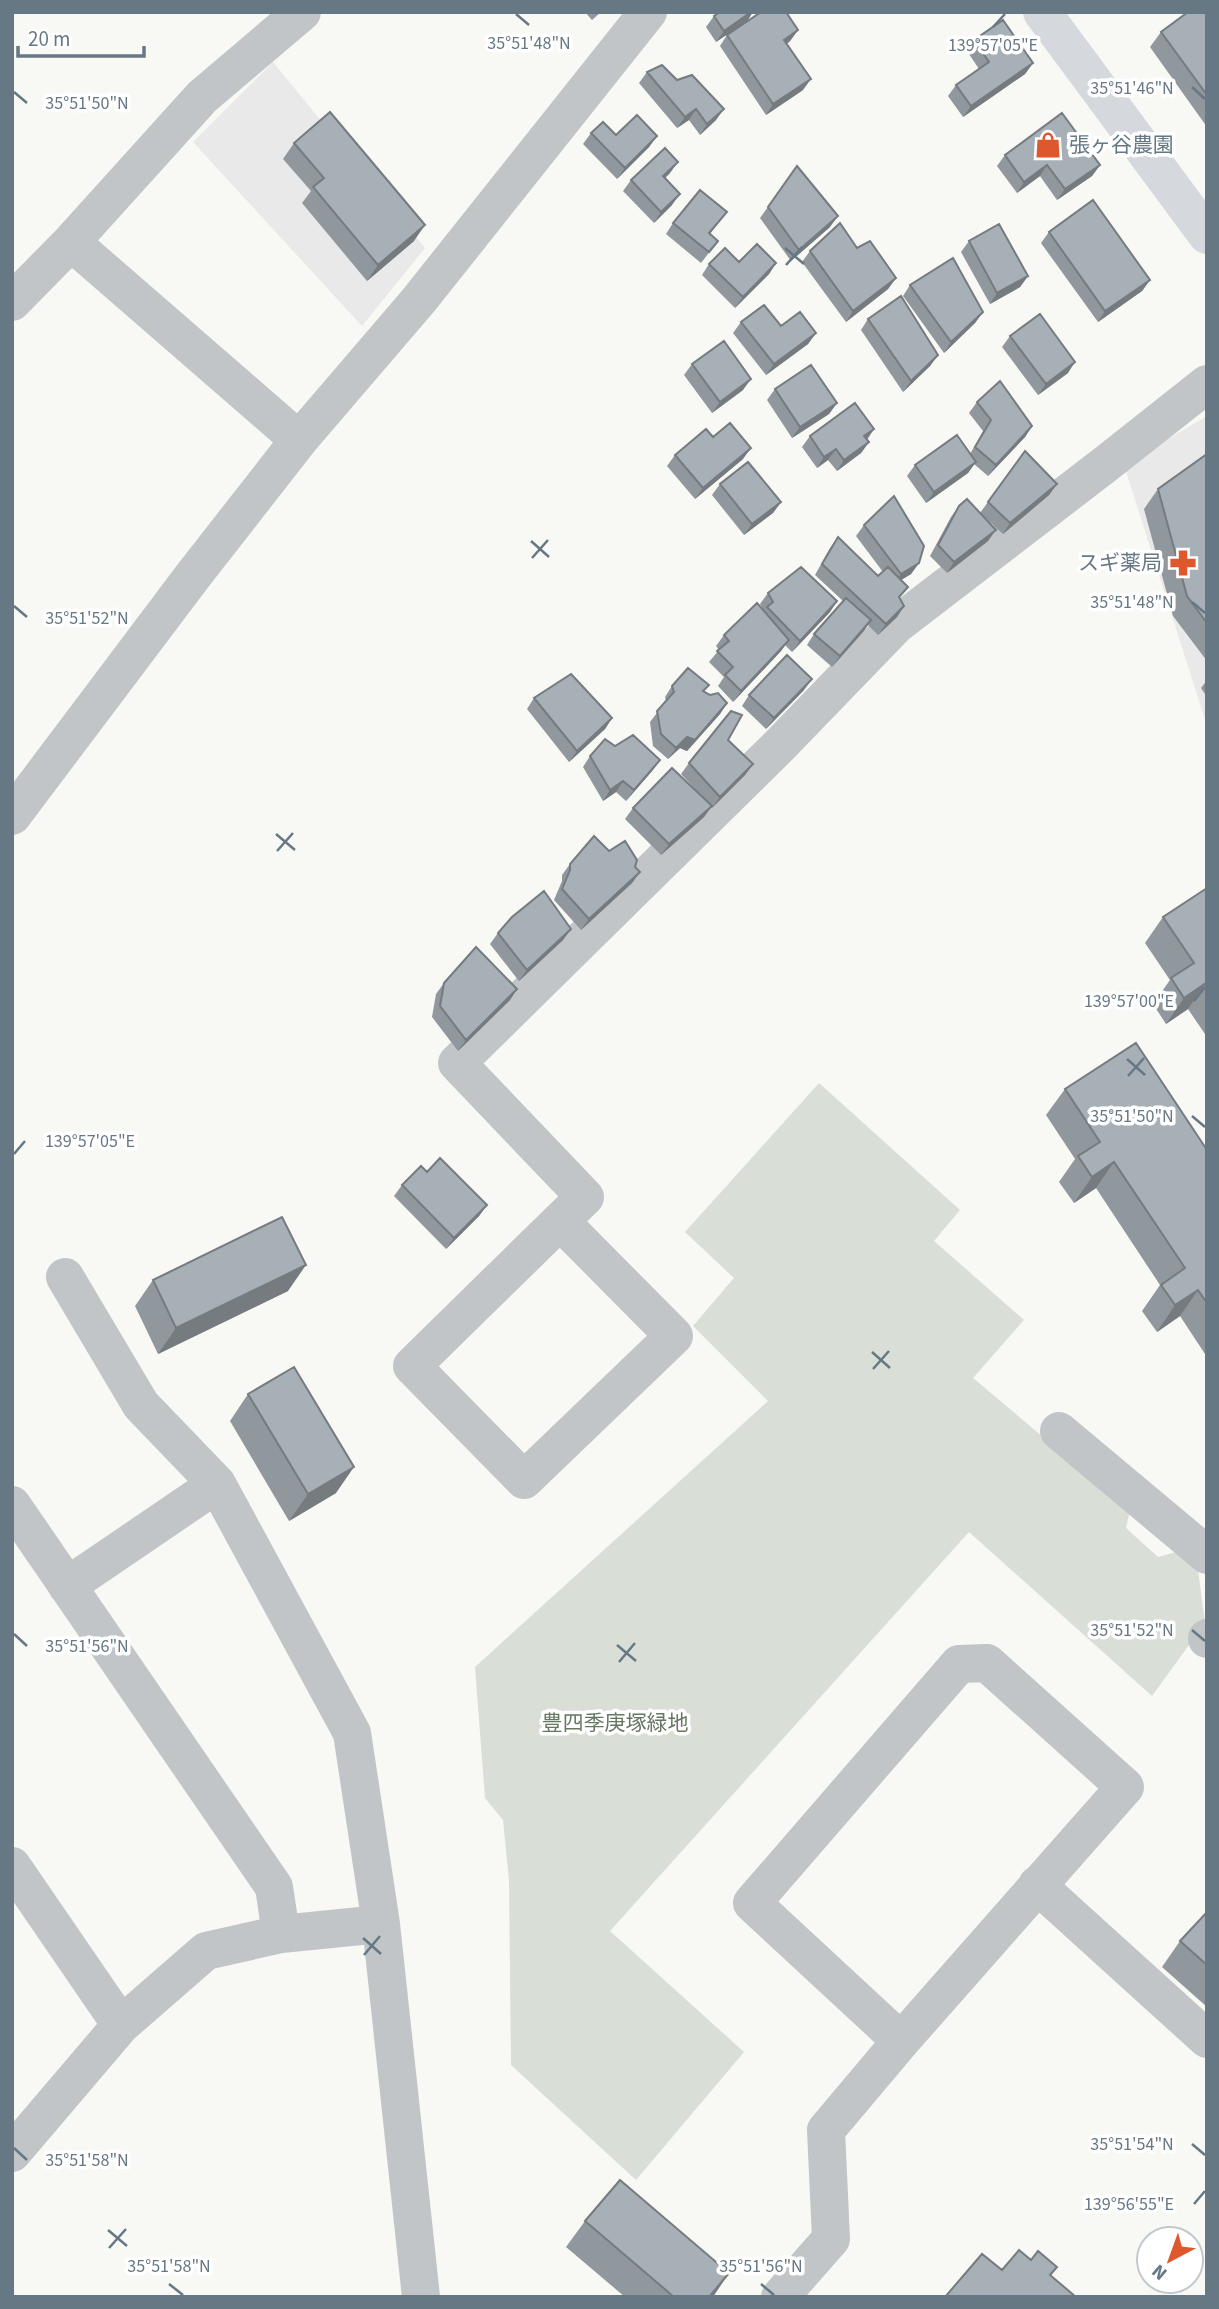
<svg xmlns="http://www.w3.org/2000/svg" width="1219" height="2309" viewBox="0 0 1219 2309" font-family="'Source Sans 3','Noto Sans JP',sans-serif">
	<rect width="100%" height="100%" fill="#f8f8f5"/>
	<!-- built -->
	<path fill="#e8e9e8" d="M273,62L425,248L362,326L193,142Z
		M1207,416V726L1124,465Z"/>
	<!-- green -->
	<path fill="#d9ded6" d="M819,1083L960,1210L934,1241L1024,1320L973,1378L1130,1510L1126,1528L1158,1557L1176,1552L1198,1570L1205,1623L1152,1696L969,1532L610,1931L744,2052L636,2180L511,2065L509,1880L503,1820L485,1798L475,1667L768,1401L693,1326L734,1278L685,1232Z"/>
	<g fill="none" stroke-linecap="round" stroke-linejoin="round">
		<!-- minor -->
		<path stroke="#c1c5c8" stroke-width="38" d="M71,242L299,440
			M12,302L71,242L202,97L302,12
			M12,816L192,577L299,440L419,300L648,12
			M560,1221L674,1336L524,1480L412,1366L560,1221L585,1197L457,1063L779,746L896,625L1107,463L1207,384
			M65,1277L141,1405L217,1484L352,1733L381,1924L421,2297
			M1059,1431L1207,1555
			M12,1505L274,1887L281,1934
			M67,1586L217,1484
			M1207,1638V1639
			M12,1866L121,2025
			M1037,1885L1207,2039
			M12,2153L121,2025L206,1951L281,1934L381,1924
			M780,2297L831,2239L826,2130L901,2041L1125,1787L987,1663L959,1664L752,1903L901,2041"/>
		<!-- major -->
		<path stroke="#d5d9dd" stroke-width="38" d="M1042,12L1207,235"/>
	</g>
	<!-- wall -->
	<path fill="#90979d" d="M585,12H601L592,20Z
		M1207,12V127L1150,47L1161,32Z
		M714,16L748,20L716,42L706,27Z
		M798,30L790,41L787,44L803,90L766,115L720,46L727,35Z
		M974,40L1033,63L1025,74L963,117L948,96L956,85L979,69L967,51Z
		M647,72L716,120L700,135L689,120L677,128L639,83Z
		M591,133L616,135L657,136L649,147L617,179L583,144Z
		M294,143L414,241L367,281L302,203L311,191L283,159Z
		M1005,155L1100,165L1092,176L1057,200L1040,176L1017,193L997,166Z
		M797,166L830,227L791,261L760,218Z
		M670,173L665,178L672,205L654,223L623,191L631,180Z
		M727,212L710,234L718,241L701,263L666,234L673,223Z
		M1049,232L1150,280L1142,291L1098,322L1041,243Z
		M969,241L1028,276L1020,287L990,304L961,252Z
		M857,248L896,278L888,289L846,322L802,262L810,251Z
		M739,262L776,263L769,274L735,308L702,275L709,264Z
		M910,285L983,312L975,323L944,353L903,296Z
		M868,319L938,355L930,366L903,392L861,330Z
		M741,322L781,326L816,333L808,344L766,375L733,333Z
		M1010,336L1068,373L1038,395L1002,347Z
		M692,364L743,390L712,413L684,375Z
		M775,389L837,403L829,414L792,438L767,400Z
		M977,402L1032,426L1025,437L988,476L974,464L968,473L926,503L907,476L915,465L970,454L983,431L969,413Z
		M874,429L867,440L869,442L861,453L837,471L828,460L817,468L802,447L810,436Z
		M713,437L743,459L695,499L667,466L675,455Z
		M1025,451L1057,484L1049,495L1003,534L980,513Z
		M1207,454V661L1173,616L1144,509L1158,489Z
		M720,484L781,502L773,513L744,535L712,495Z
		M959,506L988,541L947,573L930,556L951,517Z
		M864,525L919,563L911,574L901,580L900,598L904,606L897,617L878,635L868,625L832,667L807,645L814,634L843,601L815,575L830,548L838,537L878,576L883,572L856,536Z
		M768,593L837,601L830,612L792,652L785,645L781,651L733,702L718,686L724,677L709,662L719,650L716,646L724,635L764,611L760,604Z
		M1207,680V697L1201,688Z
		M709,685L704,691L727,703L720,714L687,751L680,748L668,759L653,746L650,722L666,701L665,697L672,686Z
		M804,690L766,729L742,706L749,695Z
		M534,698L612,718L605,729L569,762L527,709Z
		M728,740L753,764L745,775L712,808L711,807L704,817L661,855L625,819L633,808L699,793L681,774L689,763Z
		M615,746L660,760L652,771L626,801L616,792L603,801L583,767L590,756Z
		M609,851L635,867L640,872L632,883L581,930L554,900L562,881V875L570,864Z
		M1207,888V1037L1188,1009L1166,1024L1153,1004L1170,980L1145,943L1163,917Z
		M571,929L563,940L519,981L490,944L498,933Z
		M444,983L517,989L510,1000L458,1051L432,1017L436,994Z
		M1065,1089L1207,1150V1357L1180,1316L1157,1332L1142,1311L1160,1285L1096,1188L1074,1203L1059,1182L1075,1159L1046,1115Z
		M427,1172L487,1205L479,1216L446,1249L394,1196L402,1185Z
		M153,1280L288,1291L158,1354L135,1306Z
		M248,1394L336,1493L289,1521L230,1421Z
		M1207,1912V2007L1162,1967L1180,1941Z
		M585,2221L713,2297H625L566,2247Z"/>
	<!-- shaded-wall -->
	<path fill="#757b7f" d="M751,12H753L748,20L716,42L724,31Z
		M798,30L790,41L776,51L784,40Z
		M1033,63L1025,74L963,117L971,106Z
		M811,79L803,90L766,115L773,104Z
		M696,109L689,120L677,128L685,117Z
		M724,109L716,120L700,135L707,124Z
		M657,136L649,147L617,179L625,168Z
		M678,162L670,173L655,187L663,176Z
		M1047,165L1040,176L1017,193L1024,182Z
		M1100,165L1092,176L1057,200L1065,189Z
		M680,194L672,205L654,223L661,212Z
		M838,216L830,227L791,261L799,250Z
		M425,225L414,241L367,281L378,265Z
		M776,263L769,274L735,308L743,297Z
		M1028,276L1020,287L990,304L997,293Z
		M896,278L888,289L846,322L853,311Z
		M1150,280L1142,291L1098,322L1105,311Z
		M983,312L975,323L944,353L951,342Z
		M816,333L808,344L766,375L774,364Z
		M938,355L930,366L903,392L911,381Z
		M1075,362L1068,373L1038,395L1046,384Z
		M751,379L743,390L712,413L720,402Z
		M837,403L829,414L792,438L800,427Z
		M1032,426L1025,437L988,476L996,465Z
		M874,429L866,440L864,436Z
		M869,442L861,453L837,471L844,460Z
		M751,448L743,459L695,499L703,488Z
		M836,449L828,460L817,468L824,457Z
		M976,462L968,473L926,503L934,492Z
		M1057,484L1049,495L1003,534L1010,523Z
		M781,502L773,513L744,535L752,524Z
		M996,530L988,541L947,573L954,562Z
		M919,563L911,574L893,585L901,574Z
		M837,601L830,612L792,652L800,641Z
		M904,606L897,617L878,635L886,624Z
		M871,620L864,631L832,667L840,656Z
		M789,640L781,651L733,702L741,691Z
		M812,679L804,690L766,729L774,718Z
		M727,703L720,714L687,751L680,748L668,759L676,748Z
		M612,718L605,729L569,762L577,751Z
		M660,760L652,771L626,801L634,790Z
		M753,764L745,775L712,808L720,797Z
		M623,781L616,792L603,801L610,790Z
		M712,806L704,817L661,855L669,844Z
		M640,872L632,883L581,930L589,919Z
		M571,929L563,940L519,981L527,970Z
		M1206,983L1188,1009L1166,1024L1184,998Z
		M517,989L510,1000L458,1051L466,1040Z
		M1114,1162L1096,1188L1074,1203L1092,1177Z
		M487,1205L479,1216L446,1249L454,1238Z
		M306,1265L288,1291L158,1354L176,1328Z
		M1198,1290L1180,1316L1157,1332L1175,1305Z
		M354,1467L336,1493L289,1521L308,1494Z
		M729,2273L713,2297H709Z"/>
	<!-- building -->
	<path fill="#a7b0b6" stroke="#757b7f" stroke-width="2" d="M720,12H751L724,31L714,16Z
		M761,12H786L798,30L784,40L811,79L773,104L727,35Z
		M1188,12H1207V95L1161,32Z
		M1003,20L1033,63L971,106L956,85L989,62L974,40Z
		M662,65L677,80L692,75L724,109L707,124L696,109L685,117L647,72Z
		M330,112L425,225L378,265L313,187L324,178L294,143Z
		M1062,113L1100,165L1065,189L1047,165L1024,182L1005,155Z
		M637,115L657,136L625,168L591,133L603,122L616,135Z
		M665,148L678,162L663,176L680,194L661,212L631,180Z
		M797,166L838,216L799,250L768,207Z
		M700,190L727,212L709,233L718,241L709,252L673,223Z
		M1093,200L1150,280L1105,311L1049,232Z
		M840,223L857,248L870,241L896,278L853,311L810,251Z
		M999,224L1028,276L997,293L969,241Z
		M757,244L776,263L743,297L709,264L725,248L739,262Z
		M953,258L983,312L951,342L910,285Z
		M901,296L938,355L911,381L868,319Z
		M764,305L781,326L800,312L816,333L774,364L741,322Z
		M1040,314L1075,362L1046,384L1010,336Z
		M724,341L751,379L720,402L692,364Z
		M811,365L837,403L800,427L775,389Z
		M1000,381L1032,426L996,465L975,447L991,420L977,402Z
		M855,403L874,429L864,436L869,442L844,460L836,449L824,457L810,436Z
		M730,423L751,448L703,488L675,455L706,429L713,437Z
		M957,435L976,462L934,492L915,465Z
		M1025,451L1057,484L1010,523L988,502Z
		M1207,454V623L1187,596L1158,489Z
		M748,462L781,502L752,524L720,484Z
		M894,496L924,546L919,563L901,574L864,525Z
		M967,499L996,530L954,562L938,545L959,506Z
		M838,537L878,576L888,567L908,587L899,597L904,606L886,624L822,564Z
		M801,567L837,601L800,641L767,607L773,602L768,593Z
		M846,598L871,620L840,656L814,634Z
		M757,603L789,640L741,691L725,675L733,667L717,651L729,641L724,635Z
		M787,655L812,679L774,718L749,695Z
		M688,668L709,685L703,691L710,695L718,693L727,703L695,740L687,737L676,748L661,734L657,711L674,692L672,686Z
		M571,674L612,718L577,751L534,698Z
		M731,711L742,715L728,740L753,764L720,797L689,763Z
		M633,735L660,760L634,790L623,781L610,790L590,756L605,739L615,746Z
		M672,768L712,806L669,844L633,808Z
		M594,836L609,851L625,841L637,860L635,867L640,872L589,919L562,889L570,870V864Z
		M1207,888V983H1206L1184,998L1171,978L1194,963L1163,917Z
		M544,891L571,929L527,970L498,933L512,917Z
		M476,947L517,989L466,1040L440,1006L444,983Z
		M1136,1043L1207,1150V1303L1198,1290L1175,1305L1161,1285L1185,1268L1114,1162L1092,1177L1078,1156L1100,1142L1065,1089Z
		M440,1158L487,1205L454,1238L402,1185L421,1166L427,1172Z
		M282,1217L306,1265L176,1328L153,1280Z
		M294,1367L354,1467L308,1494L248,1394Z
		M1207,1912V1965L1180,1941Z
		M620,2180L729,2273L709,2297H674L585,2221Z
		M1019,2250L1031,2260L1038,2251L1057,2267L1050,2275L1076,2297H945L982,2254L1002,2270Z"/>
	<!-- ticks -->
	<path fill="none" stroke="#677885" stroke-width="2.5" d="M516,14L529,25M993,27L1005,14M1192,87L1205,99M14,92L27,103M785,248L804,264M786,265L802,247M531,541L549,557M532,558L548,540M1192,602L1205,613M14,606L27,617M276,834L295,850M277,851L293,833M1194,1001L1205,987M1127,1059L1145,1075M1128,1076L1144,1058M1192,1116L1205,1127M14,1154L25,1141M872,1352L890,1368M873,1369L889,1351M1192,1630L1205,1641M14,1634L27,1646M617,1645L636,1661M619,1662L635,1643M363,1938L381,1954M364,1955L380,1936M1192,2144L1205,2155M14,2148L27,2160M1194,2204L1205,2191M108,2230L127,2246M109,2248L126,2229M169,2284L183,2295M761,2284L774,2295"/>
	<!-- icons -->
	<defs>
		<g id="shop-bare" transform="scale(2.1)"><path d="M-5-2.5h2.3a2.7 3.5 0 0 1 5.4 0H5L5.5 6h-11ZM-1.5-2.5h3a1.5 2.3 0 0 0-3 0Z" fill="#df572d" stroke="#fff" stroke-width="2.5" paint-order="stroke"/></g>
		<g id="pharmacy-bare" transform="scale(2.1)"><path d="M-2-6h4v4h4v4h-4v4h-4v-4h-4v-4h4Z" fill="#df572d" stroke="#fff" stroke-width="2.5" paint-order="stroke"/></g>
	</defs>
	<g fill-rule="evenodd">
		<use href="#shop-bare" x="1048" y="145"/>
		<use href="#pharmacy-bare" x="1183" y="563"/>
	</g>
	<g text-anchor="middle" stroke-width="7" stroke-linejoin="round" paint-order="stroke">
		<!-- poi labels -->
		<g font-size="21" fill="#677885" stroke="#fff" text-anchor="start">
			<text x="1069" y="152">張ヶ谷農園</text>
			<text x="1162" y="570" text-anchor="end">スギ薬局</text>
		</g>
		<!-- park labels -->
		<g font-size="21" fill="#667762" stroke="#fff">
			<text x="615" y="1730">豊四季庚塚緑地</text>
		</g>
	</g>
	<g font-size="18" text-anchor="middle" fill="#677885" stroke="#fff" stroke-width="7" stroke-linejoin="round" paint-order="stroke">
		<text x="529" y="49">35°51'48"N</text>
		<text x="993" y="51">139°57'05"E</text>
		<text x="1132" y="94">35°51'46"N</text>
		<text x="87" y="109">35°51'50"N</text>
		<text x="1132" y="608">35°51'48"N</text>
		<text x="87" y="624">35°51'52"N</text>
		<text x="1129" y="1007">139°57'00"E</text>
		<text x="1132" y="1122">35°51'50"N</text>
		<text x="90" y="1147">139°57'05"E</text>
		<text x="1132" y="1636">35°51'52"N</text>
		<text x="87" y="1652">35°51'56"N</text>
		<text x="1132" y="2150">35°51'54"N</text>
		<text x="87" y="2166">35°51'58"N</text>
		<text x="1129" y="2210">139°56'55"E</text>
		<text x="169" y="2272">35°51'58"N</text>
		<text x="761" y="2272">35°51'56"N</text>
	</g>
	<!-- border -->
	<rect width="1219" height="2309" fill="none" stroke="#677885" stroke-width="28"/>
	<!-- north arrow -->
	<g transform="translate(1170 2260) rotate(221)"><circle r="33" fill="#ffffff" stroke="#c2c9ce" stroke-width="2"/>
	<path d="M0-5L12 26L0 18L-12 26Z" fill="#df572d"/>
	<text y="-10" font-size="19" font-weight="bold" text-anchor="middle" fill="#677885">N</text>
	</g>
	<!-- scale -->
	<path d="M18 46v10h126v-10" fill="none" stroke="#677885" stroke-width="3.5"/>
	<text x="28" y="46" font-size="21" fill="#677885" stroke="#ffffff" stroke-width="5" paint-order="stroke">20 m</text>
</svg>
